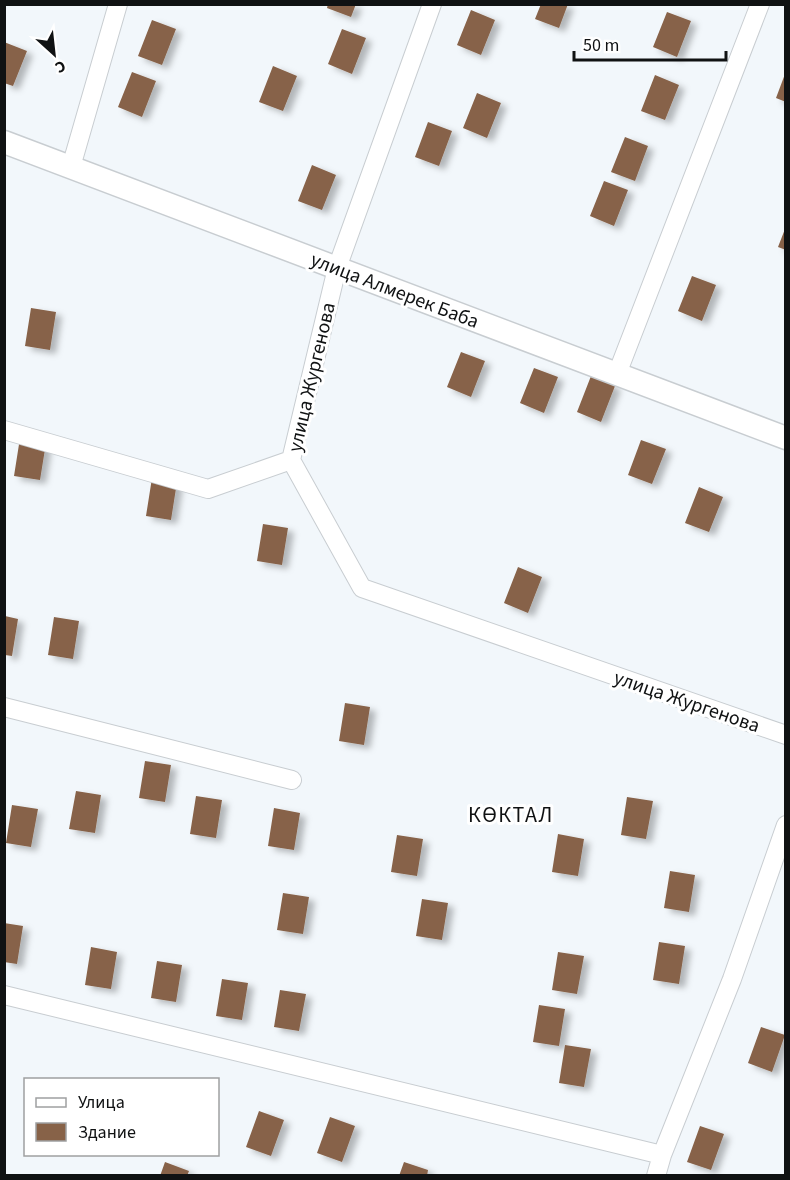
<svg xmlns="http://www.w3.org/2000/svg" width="790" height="1180" viewBox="0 0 790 1180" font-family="'Source Sans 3',sans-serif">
	<defs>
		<filter id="shadow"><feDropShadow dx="6" dy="4" stdDeviation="3" flood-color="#0004"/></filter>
	</defs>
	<rect width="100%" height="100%" fill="#f2f7fb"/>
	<!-- building -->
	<path fill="#876248" filter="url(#shadow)" d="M328,4H356L351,17L327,8Z
		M541,4H568L559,28L535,19Z
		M471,10L495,20L481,55L457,45Z
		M667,12L691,21L677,57L653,47Z
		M152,20L176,29L162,65L138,56Z
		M342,29L366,38L352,74L328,64Z
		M4,42L27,51L13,86L4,83Z
		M273,66L297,76L283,111L259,102Z
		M132,72L156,81L142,117L118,107Z
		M785,74H786V102L776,98Z
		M655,75L679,85L665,120L641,111Z
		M477,93L501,103L487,138L463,128Z
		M428,122L452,131L439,166L415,157Z
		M625,137L648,146L635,181L611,172Z
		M312,165L336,175L322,210L298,201Z
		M604,181L628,190L614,226L590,216Z
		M785,229H786V250L778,247Z
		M692,276L716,285L702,321L678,311Z
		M31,308L56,312L50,350L25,346Z
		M461,352L485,361L471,397L447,387Z
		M534,368L558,377L544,413L520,403Z
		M591,376L615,386L601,422L577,412Z
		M20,438L46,443L40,480L14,476Z
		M641,440L666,449L652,484L628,475Z
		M152,478L177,482L171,520L146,516Z
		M699,487L723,497L709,532L685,523Z
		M263,524L288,528L282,565L257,561Z
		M518,567L542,577L528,613L504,603Z
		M5,616L18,619L12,656L5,655Z
		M54,617L79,621L73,659L48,655Z
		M345,703L370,707L364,745L339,741Z
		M145,761L171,765L165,802L139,798Z
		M76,791L101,795L95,833L69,829Z
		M196,796L222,800L216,838L190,834Z
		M627,797L653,801L646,839L621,835Z
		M12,805L38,809L31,847L6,843Z
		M274,808L300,813L294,850L268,846Z
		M558,834L584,839L578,876L552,872Z
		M397,835L423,839L417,876L391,872Z
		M670,871L695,875L689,912L664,908Z
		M283,893L309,897L303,934L277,930Z
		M422,899L448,903L442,940L416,936Z
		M4,923L23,926L17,964L4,962Z
		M659,942L685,946L679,984L653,980Z
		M91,947L117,952L111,989L85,985Z
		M558,952L584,956L577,994L552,990Z
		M157,961L182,965L176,1002L151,998Z
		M222,979L248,983L242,1020L216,1016Z
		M280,990L306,994L299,1031L274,1027Z
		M539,1005L565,1009L559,1046L533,1042Z
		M761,1027L785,1035L772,1072L748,1063Z
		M565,1045L591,1049L584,1087L559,1083Z
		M259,1111L284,1120L271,1156L246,1147Z
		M330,1117L355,1126L342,1162L317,1153Z
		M700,1126L724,1134L711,1170L687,1162Z
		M165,1162L189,1171L187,1176H160Z
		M404,1162L428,1170L427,1176H399Z"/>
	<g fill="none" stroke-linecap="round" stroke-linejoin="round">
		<!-- minor casing -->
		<g stroke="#c8cdd1" stroke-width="20">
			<path id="minor" d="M432,4L337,268L291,460L362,588L786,735
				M71,167L118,4
				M617,374L760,4
				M4,430L208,489L291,460
				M4,707L292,780
				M4,995L662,1155
				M656,1176L662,1155L732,979L786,825"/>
		</g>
		<!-- tertiary casing -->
		<g stroke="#c8cdd1" stroke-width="25">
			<path id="tertiary" d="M4,142L786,438"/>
		</g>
		<!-- minor -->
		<use href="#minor" stroke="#fff" stroke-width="18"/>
		<!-- tertiary -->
		<use href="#tertiary" stroke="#fff" stroke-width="22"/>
	</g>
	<g text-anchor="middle" stroke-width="6" stroke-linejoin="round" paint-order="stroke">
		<!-- street labels -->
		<g font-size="20" fill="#101213" stroke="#fff">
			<text transform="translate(395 290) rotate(21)" y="7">улица Алмерек Баба</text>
			<text transform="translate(311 377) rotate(-77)" y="7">улица Жургенова</text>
			<text transform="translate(687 701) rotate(19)" y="7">улица Жургенова</text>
		</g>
		<!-- quarter labels -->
		<g font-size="22" letter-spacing="1.5" fill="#101213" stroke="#fff">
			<text x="511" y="822">КӨКТАЛ</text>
		</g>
	</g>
	<!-- border -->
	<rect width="790" height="1180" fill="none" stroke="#101213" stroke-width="12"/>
	<!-- legend -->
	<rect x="24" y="1078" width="195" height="78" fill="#ffffff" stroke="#9fa0a1" stroke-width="1.5"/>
	<rect x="36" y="1098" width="30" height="9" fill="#ffffff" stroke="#9fa0a1" stroke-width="1.5"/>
	<text x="78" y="1108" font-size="18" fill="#101213">Улица</text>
	<rect x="36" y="1123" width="30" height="18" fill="#876248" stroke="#9fa0a1" stroke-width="1.5"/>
	<text x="78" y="1138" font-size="18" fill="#101213">Здание</text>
	<!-- north arrow -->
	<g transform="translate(54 54) rotate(153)" stroke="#ffffff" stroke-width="4.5" paint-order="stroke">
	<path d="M0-4.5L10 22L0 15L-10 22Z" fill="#101213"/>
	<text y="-9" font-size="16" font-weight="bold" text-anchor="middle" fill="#101213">С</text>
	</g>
	<!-- scale -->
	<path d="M574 51v9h152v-9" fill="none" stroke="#101213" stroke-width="3"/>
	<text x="583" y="51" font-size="18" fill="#101213" stroke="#ffffff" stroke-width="4.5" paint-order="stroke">50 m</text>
</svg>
